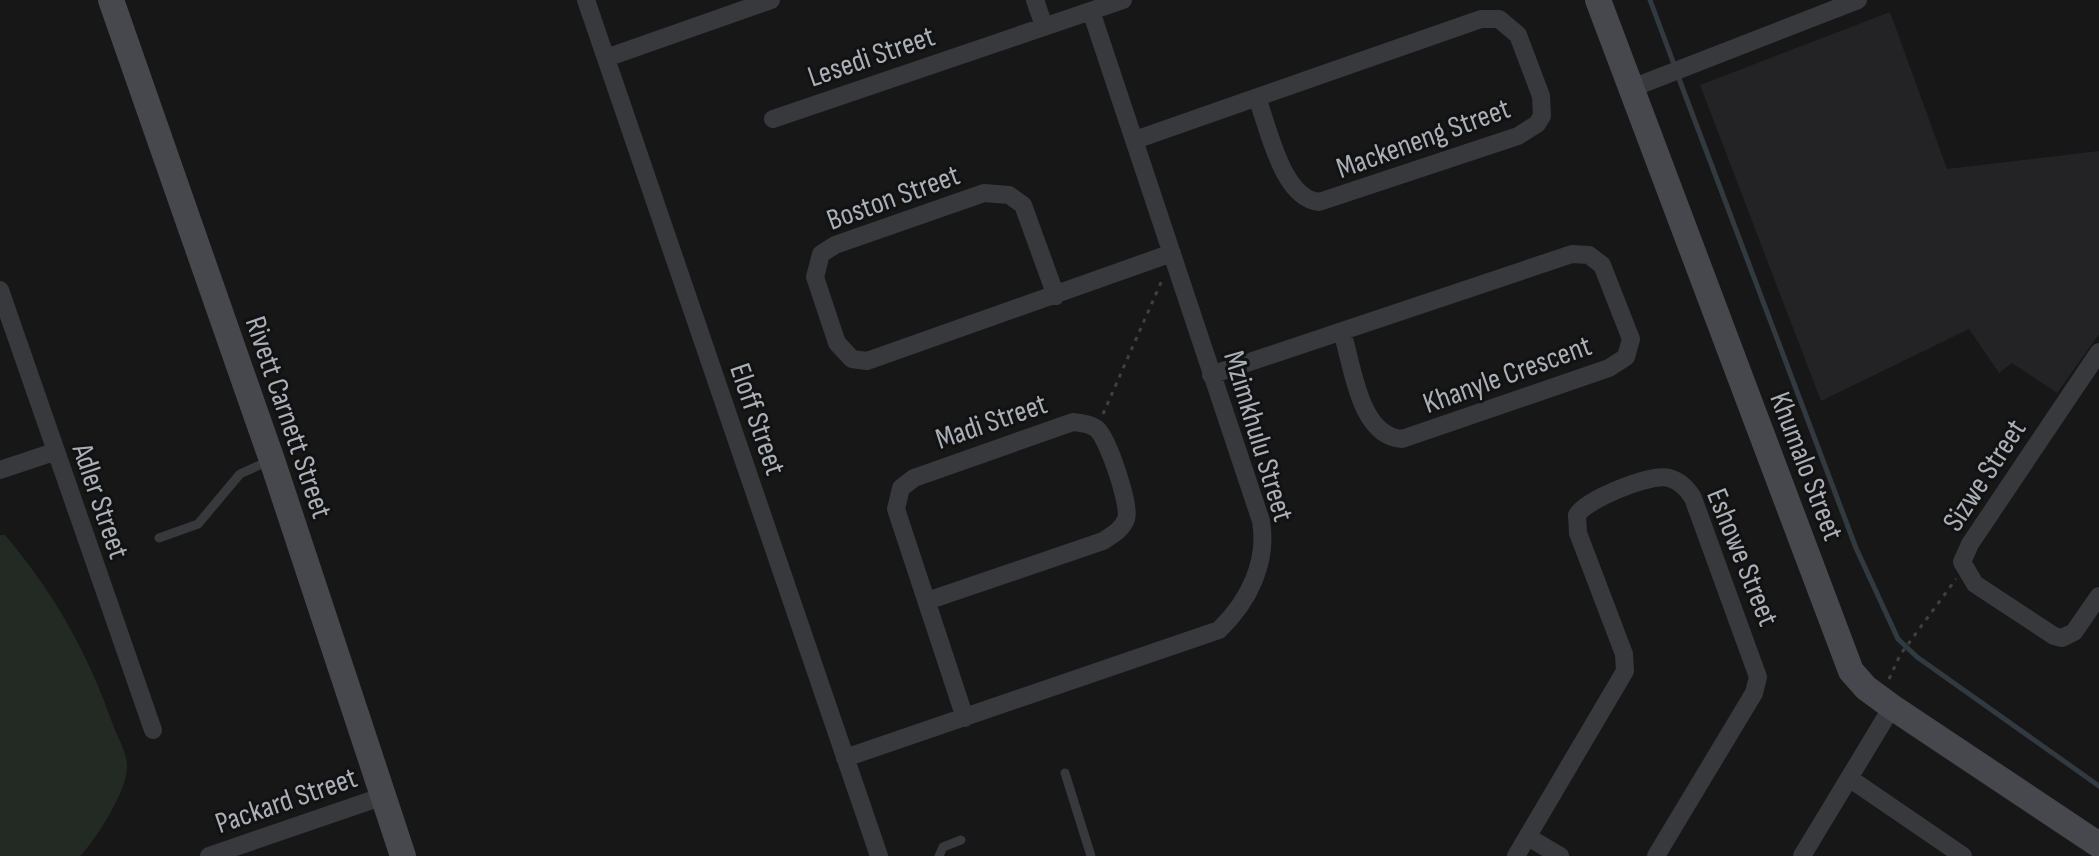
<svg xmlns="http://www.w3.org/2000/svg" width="2099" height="856" viewBox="0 0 2099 856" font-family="'Sofia Sans Condensed',sans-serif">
	<rect width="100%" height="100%" fill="#171718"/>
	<!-- built -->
	<path fill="#232325" d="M1890,12L1947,169L2099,151V334L2057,393L2012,363L1999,373L1969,329L1821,401L1700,85Z"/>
	<!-- green -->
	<path fill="#232a24" d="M0,535H5C54,593 88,653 113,725C117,736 127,753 127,765C128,790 97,838 80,856H0Z"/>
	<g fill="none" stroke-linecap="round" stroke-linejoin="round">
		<!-- stream -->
		<path stroke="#323a40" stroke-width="5" d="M1650,0L1675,67
			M1678,76L1856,548L1898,639L1917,657L2099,786"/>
		<!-- path -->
		<path stroke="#3e4044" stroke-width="3" stroke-dasharray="4 6" stroke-linecap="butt" d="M1103,414L1163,278
			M1889,679L1900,655L1956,579"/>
		<!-- lane -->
		<path stroke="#38393d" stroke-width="9" d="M159,538L198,524L240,474L271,460
			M1065,773L1091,856
			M939,856L943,847L961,840"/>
		<!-- street -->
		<path stroke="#38393d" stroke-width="18" d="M586,0L879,856
			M1035,0L1044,26
			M606,58L771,0
			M1632,88L1858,0
			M773,119L1123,0
			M1135,140L1481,19H1499L1518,35L1541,96L1542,116L1537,124L1518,136L1319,202C1282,198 1269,129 1257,98
			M0,290L153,730
			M1056,296L1023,205L1009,195L984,193L835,245L821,254L815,277L837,343L852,359L867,361L1172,253
			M2099,352L1970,544L1962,562L1975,584L2054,636L2062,638L2074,632L2099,596
			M1211,375L1572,254L1589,255L1602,265L1631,339L1626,357L1609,368L1402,439C1359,436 1353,366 1342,332
			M0,470L54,452
			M927,601L1103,541C1112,535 1122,530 1126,519C1131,506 1108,439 1097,429C1091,424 1081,423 1073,422L914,478L901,488L896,509L965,718
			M845,758L1219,630C1249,601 1268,562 1261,521L1091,11
			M1849,778L1963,856
			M1528,837L1560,856
			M209,856L381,797
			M1516,856L1625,671L1624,654L1578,533L1577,515C1587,499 1651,473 1669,478C1680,481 1687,488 1693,498L1758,677L1754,693L1656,856
			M1802,856L1892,707"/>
		<!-- secondary -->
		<path stroke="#47484d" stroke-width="26" d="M111,0L272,460L403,856
			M1598,0L1851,671L1866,688L1892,707L2099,845"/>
	</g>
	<g text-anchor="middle" stroke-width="6" stroke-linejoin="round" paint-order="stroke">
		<!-- street labels -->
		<g font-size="30" fill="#abafb7" stroke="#121213">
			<text transform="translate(871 56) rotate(-19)" y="10">Lesedi Street</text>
			<text transform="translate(1423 138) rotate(-20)" y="10">Mackeneng Street</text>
			<text transform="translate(893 197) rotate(-20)" y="10">Boston Street</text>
			<text transform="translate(1507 374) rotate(-20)" y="10">Khanyle Crescent</text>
			<text transform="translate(289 417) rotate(71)" y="10">Rivett Carnett Street</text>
			<text transform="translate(758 419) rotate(71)" y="10">Eloff Street</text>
			<text transform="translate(991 421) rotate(-19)" y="10">Madi Street</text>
			<text transform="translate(1259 436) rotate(73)" y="10">Mzimkhulu Street</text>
			<text transform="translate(1807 466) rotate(69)" y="10">Khumalo Street</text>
			<text transform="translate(1984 475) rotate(-57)" y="10">Sizwe Street</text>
			<text transform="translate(101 501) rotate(71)" y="10">Adler Street</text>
			<text transform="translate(1743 557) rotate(68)" y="10">Eshowe Street</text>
			<text transform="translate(286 800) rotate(-19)" y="10">Packard Street</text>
		</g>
	</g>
</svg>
